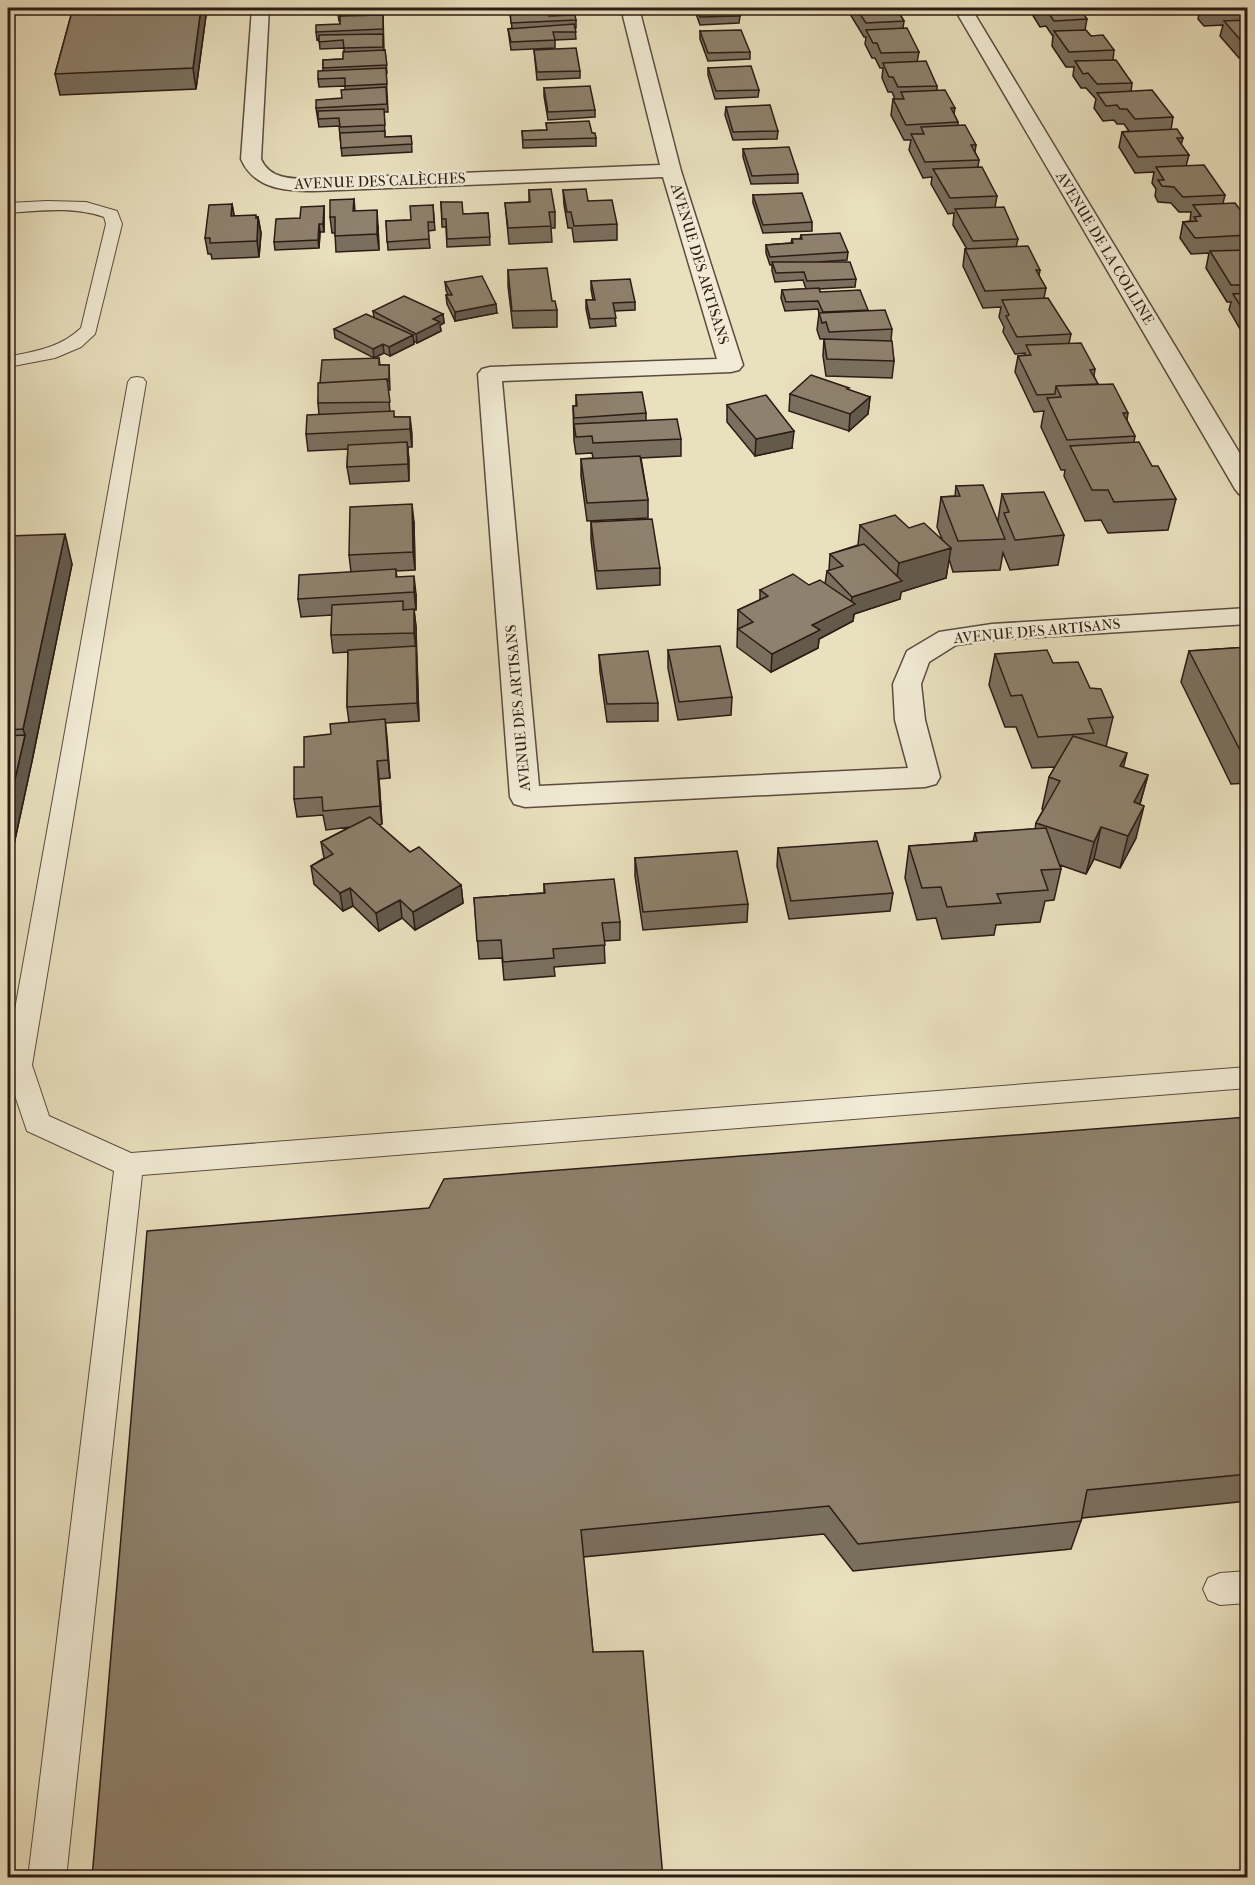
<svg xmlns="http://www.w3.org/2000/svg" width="1255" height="1885" viewBox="0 0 1255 1885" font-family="'IM FELL French Canon',serif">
	<rect width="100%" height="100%" fill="#e9e0be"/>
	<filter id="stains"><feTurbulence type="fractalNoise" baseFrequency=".00333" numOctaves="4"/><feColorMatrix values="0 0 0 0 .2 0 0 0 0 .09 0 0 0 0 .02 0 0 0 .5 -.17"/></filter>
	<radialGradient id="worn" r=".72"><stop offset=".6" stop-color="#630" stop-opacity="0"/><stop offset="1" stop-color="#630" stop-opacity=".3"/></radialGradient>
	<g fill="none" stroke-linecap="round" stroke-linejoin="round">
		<!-- lane casing -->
		<g stroke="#5b4c3f" stroke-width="2">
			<path id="lane" d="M47,201L86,202L117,211L122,224L95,334L81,347L55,358L8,367V357C35,351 60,348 81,328L106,224L104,217C72,206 40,211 8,213V203Z
				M137,377L143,378L146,382L32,1065L49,1116L131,1153L1248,1067V1088L142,1175L66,1878H28L114,1171L27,1131L8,1075V1048L128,382L131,378Z
				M1248,1571V1603L1220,1605L1208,1600L1203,1589L1208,1578L1220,1573Z"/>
		</g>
		<!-- street casing -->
		<g stroke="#5b4c3f" stroke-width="3">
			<path id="street" d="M252,8H269L261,159C270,180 294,179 314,179L660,165L621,8H639L681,171L743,365L739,370L731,372L502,381L539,786L908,768L895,720L893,684L907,651L939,632L992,624L1248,608V624L992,640L956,645L929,662L921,684L925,720L940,777L936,784L925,787L525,807L514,804L510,797L478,374L482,369L490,367L717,359L663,177L314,191C285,191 254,189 241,159Z
				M954,8H971L1248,467V496L1239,494L1235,489Z"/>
		</g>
		<!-- lane -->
		<use href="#lane" fill="#f1ebd5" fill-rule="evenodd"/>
		<!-- street -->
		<use href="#street" fill="#f1ebd5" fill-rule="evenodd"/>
	</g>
	<!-- wall -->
	<path fill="#7a6f5e" stroke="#2c1b15" stroke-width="1.5" d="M73,8H207L196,89L60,95L55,74Z
		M319,8H379L380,15H383L384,50H385L387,73H386L388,112H384L385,137L411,136L412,152L342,156L339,126L319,127L316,108L342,98L345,89V86L319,87L318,79L323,71V60L343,59L344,52V48L320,49L319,39L317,40L316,32L340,24V21H339L338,14H319Z
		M504,8H548L549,16L576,20V28H575L576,39L555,40V48L511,50L508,29L512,28L510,14H505Z
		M694,8H737L740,16L739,23L700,25Z
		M850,8H896L904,21L903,28L919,52L917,62L937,86V90L955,108L954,114L958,122V126L976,145L975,152L979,160L978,167L997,196L995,207L1018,239L1016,247L1040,270L1039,276L1046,288L1044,298L1071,334L1069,343L1095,369L1094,376L1098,384L1128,413L1127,420L1135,436L1134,442L1152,466L1176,499L1168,530L1108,533L1101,520L1085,521L1064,476L1065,470H1061L1041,427L1044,411L1034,412L1015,372L1018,356L1025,355V353L1015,354L1003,332L1004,327L999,317L1001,307L983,308L963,266L965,249H967L953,225L954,213L948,214L931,184L932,177L923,178L909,150L911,140H904L891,115L893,99H895L892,92H888L882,78L883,68H880L875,58H872L865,44L866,37H864L850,14Z
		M1033,8H1079L1087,19L1085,30L1091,36L1114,50L1113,60L1132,83L1131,92L1173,117L1171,130L1183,138L1181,145L1189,155L1186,166L1225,195L1223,203L1248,220V329H1240L1229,310L1231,302H1227L1206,268L1209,253L1191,254L1180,238L1183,222L1190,221L1191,212H1179L1171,203L1158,202L1155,196L1156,189L1152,183L1154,172L1135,173L1119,147L1122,132L1129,131L1124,124H1117L1114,120L1103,121L1094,108L1096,99L1086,88H1081L1073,76L1074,67H1066L1052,46L1053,35H1052L1046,26L1040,27L1032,14Z
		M1193,8H1248V73L1242,66L1244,58H1239L1220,36L1223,25L1204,26L1198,19L1199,14Z
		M700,31L750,52V59L708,61L700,39Z
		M534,50L580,71V78L537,80Z
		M708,68L759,90L758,97L715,99L708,75Z
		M544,88L595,110V117L548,120L544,96Z
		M726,107L778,131L777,139L733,140L725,115Z
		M546,123L592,133L596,138V146L523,148L522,131L547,130Z
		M743,149L798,174V183L751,184L743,157Z
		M529,190L555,212V228H551L552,242L509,244L505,203L529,202Z
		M563,190L588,201L617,224V240L574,242L572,228H568L564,205Z
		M753,195L812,222V231L763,233L753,203Z
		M354,199L355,211L378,226L379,250L336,252L335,233H332L330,217Z
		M441,202L463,214L488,213L490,245L447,247L446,227H442Z
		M232,204L234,216L258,217L261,233L259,257L212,259L211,254H208L205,238Z
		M433,205L435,230L428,231L430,248L388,250L386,221L411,220Z
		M324,206V232H320L319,248L275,250L274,242L300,218Z
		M801,235L848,252L847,260L818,262L856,279L855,287L819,289L820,292L868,310V311L892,329L891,341L894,361L892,378L826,376L823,356L824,339H820L817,330L819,313L818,309L785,311L781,298L782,290L806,289L803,280L775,282L772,271V265H770L766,253V245L791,243L792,239H800Z
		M508,270L552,301L557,310V327L513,328L508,286Z
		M591,281L635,302V310L614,311L616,326L590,328L586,309V300H593L591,289Z
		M445,282L497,313L455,321L447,304L446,295H448L446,290Z
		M373,311L443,314L444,323L440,325L441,331L417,343L414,341V344L390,356L384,353L374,358L335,338L334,329L374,318Z
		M379,358L380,365H389L390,390H388L390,412L395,417H410L412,447H408L409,481L350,484L347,467L348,449L308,451L306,434L319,414L318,403L320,383Z
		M849,390L870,397L868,414L849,431L789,411L790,394Z
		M576,395L646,413V421L681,439V456L641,458L648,500V518L587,521L581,476V459L593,458L592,453L576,454L574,441L573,406H576Z
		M727,405L792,448L755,456L727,422Z
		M956,486L998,520L1002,494L1064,535L1058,565L1010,570L1003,553L1000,570L953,572L949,559L946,578L901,592L900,599L854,614L853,621L819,639L818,648L771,672L737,647L738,610L760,600V590L825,584L827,571L829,570L830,554L858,545L860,525L909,528L942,539L937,527L941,497L955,496Z
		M414,522L415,570L396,571L397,577L416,594V610H414L416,627L419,721L385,723L390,778L379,779L382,824L379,825L410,852L461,885L463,903L415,930L402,918L379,931L353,906L343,911L314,884L311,866L324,858L321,842L350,827L326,830L323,815L297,817L294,799L304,767L331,734L349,722L347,707L348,652L333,653L331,635L332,615L301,617L298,599L351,572L349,555Z
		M591,522L660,568V585L597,589L591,540Z
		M8,536L72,564L32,761L8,872Z
		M1248,647V783L1231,784L1181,682L1189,651Z
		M668,650L732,697L731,715L678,720L668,668Z
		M995,654L1053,663L1090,688L1113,717L1106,747L1124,768L1148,775L1140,804L1136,838L1120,868L1094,859L1086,874L1060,865L1061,869L1054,900L1045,901L1040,922L996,925L994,935L942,939L936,918L917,920L905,878L909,846L973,842L975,833L1035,829L1036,823L1043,810L1042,809L1049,777L1055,767L1032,768L1016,727H1005L989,685Z
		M599,655L658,703V721L607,722L600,672Z
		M778,848L893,893L890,911L789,919L777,866Z
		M635,858L748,904L747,922L643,930L635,876Z
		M544,884L620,922V940L604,941L605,963L554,967L555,976L504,980L502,958L479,959L474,898L544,893Z
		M1248,1117V1501L1082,1518L1071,1549L853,1571L824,1534L583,1557L593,1652L429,1208Z"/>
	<!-- shaded-wall -->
	<path fill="#635a4c" stroke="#2c1b15" stroke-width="1.5" d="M201,8H207L196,89L193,68Z
		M232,204L235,220L231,216Z
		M324,206V232L323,224Z
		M377,210L378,226L379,250L377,234Z
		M258,217L261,233L259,257L257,241Z
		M319,224L320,232L319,248L318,240Z
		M496,304L497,313L455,321V312Z
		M443,314L444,323L440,325L441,331L417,343L416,334L433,319Z
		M413,335L414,344L390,356L389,347Z
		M383,344L384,353L374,358L373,349Z
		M870,397L868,414L849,431L850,414Z
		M410,417L412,434V447L410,429Z
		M794,431L792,448L755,456L756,439Z
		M407,442L409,459V481L408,464Z
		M412,504L414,522L415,570L413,552Z
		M65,534L72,564L32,761L8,872V810L25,735L23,729Z
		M951,548L946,578L901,592L900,599L854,614L853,621L819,639L818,648L771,672L772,654L812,625L851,605L852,597L896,583L899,563Z
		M414,576L416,594V610L414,592Z
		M414,609L416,627V651L414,633Z
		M416,646L417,664L419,721L417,703Z
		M385,719L387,737L390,778L388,760Z
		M1127,753L1119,785L1120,766Z
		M377,761L379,779L382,824L380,806Z
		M1148,775L1139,807L1134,802Z
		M1144,806L1136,838L1120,868L1128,836Z
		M1101,827L1094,859L1086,874L1094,842Z
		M461,885L463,903L415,930L413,912Z
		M350,888L353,906L343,911L340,893Z
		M400,900L402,918L379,931L376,913Z"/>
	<!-- building -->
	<path fill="#8e816d" stroke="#2c1b15" stroke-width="1.5" d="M73,8H201L193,68L55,74Z
		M338,8H379V12L338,14Z
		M548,8L549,16L575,15L576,20L511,23L510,10Z
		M697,8H737L740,16L700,17Z
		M856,8H896L904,21L866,23Z
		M1039,8H1079L1087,19L1054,21L1048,12H1042Z
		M1203,8H1248V10L1207,12Z
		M383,15V29L316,32V25L340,24V16Z
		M1248,20V43H1243L1224,21Z
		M574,24L576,32H553L555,40L511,42L508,29Z
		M907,28L919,52L881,53L877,43H873L866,30Z
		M741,30L750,52L708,53L700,31Z
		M1086,30L1091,36L1103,35L1114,50L1069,52L1054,31Z
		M383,34V47L344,48L343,40L319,42V35Z
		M576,48L580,71L537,72L534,50Z
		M385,50L387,65L323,68V60L343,59V52Z
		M1116,60L1132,83L1097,84L1088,73L1083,74L1075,61Z
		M926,61L937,86L898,87L893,77H889L883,63Z
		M751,66L759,90L716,91L708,68Z
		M386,68L387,84L345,86V78L318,79V71Z
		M590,86L595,110L548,112L544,88Z
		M386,87L387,104L316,108V100L342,98L341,90Z
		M945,90L955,108H951L958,122L906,125L893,99H904L901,92Z
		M1152,90L1173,117L1135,119L1127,109H1120L1117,105L1106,106L1097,93Z
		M770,105L778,131L733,132L726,107Z
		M384,109L385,125L340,127L339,118L318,119V111Z
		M589,121L592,133H595L596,138L523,140L522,131L547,130L546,123Z
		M965,125L976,145H971L979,160L925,162L911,134H924L921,127Z
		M1177,129L1183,138H1177L1189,155L1138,157L1122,132Z
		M385,131V137L411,136L412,144L341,148L340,133Z
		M789,147L798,174L752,176L743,149Z
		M1204,165L1225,195L1183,197L1174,187L1162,186L1158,180H1164L1156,167Z
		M982,167L997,196L950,198L933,169Z
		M551,189L555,212H549L551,226L508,228L505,203L530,202L529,190Z
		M586,189L588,201L612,200L617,224L574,226L571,212H567L563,190Z
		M802,193L812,222L763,225L753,195Z
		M354,199L353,211L377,210V234L335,236V217H330V200Z
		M441,202H462L463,214L488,213L490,237L447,239L446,219H442Z
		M1235,203L1248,220V235L1195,238L1183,222L1197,221L1194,217L1201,216L1193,205Z
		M232,204L231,216L256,215V218L258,217L257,241L210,243V238H205L209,205Z
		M433,205L434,222H428L429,239L387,242L386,221L411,220L410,206Z
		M324,206L323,224H319L318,240L274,242L276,219L300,218L301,207Z
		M1004,207L1018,239L973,241L955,209Z
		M840,233L848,252L770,257L766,245L793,243L792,239H802L801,235Z
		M1028,246L1040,270H1036L1046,288L985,291L965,249Z
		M1248,250V285H1231L1210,251Z
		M772,262H850L856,279L807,281L804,272L776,273Z
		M547,268L552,301H555L557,310L512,311L508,270Z
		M482,276L496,304L455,312L446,295H452L445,282Z
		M630,279L635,302L613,303L616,318L590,319L586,300H595L591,281Z
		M819,288L820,292L860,290L868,310L823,312L818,301L786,302L782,290Z
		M1248,293V313H1245L1233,294Z
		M404,296L443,314L433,319L440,322L416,334L373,311Z
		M1048,298L1071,334L1017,337L1006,316L1009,315L1002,300Z
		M885,310L892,329L829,332L826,322L822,323L819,313Z
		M366,314L413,335L389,347L383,344L373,349L334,329Z
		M824,339L892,341L894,361L827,359Z
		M1081,343L1095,369L1090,370L1098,384L1056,386L1055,394L1037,395L1018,356L1031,355L1026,345Z
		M379,358V365H389V381H387V379L320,383L322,360Z
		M811,375L849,388L847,389L870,397L850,414L790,394Z
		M387,379L390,402L318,403V383Z
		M1113,384L1128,413H1123L1135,436L1067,440L1047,398L1061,397L1056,386Z
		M642,392L646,413L574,418L573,406H577L576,395Z
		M766,395L794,431L756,439L727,405Z
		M394,411V417H410V429L306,434L307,415Z
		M677,419L681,439L593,443L592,436L576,437L574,424Z
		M407,442L408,464L347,467L348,445Z
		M1139,442L1152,466H1158L1176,499L1114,502L1108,490H1092L1070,446Z
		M640,456L648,500L587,503L581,459Z
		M983,485L1005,539L958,541L941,497L960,496L956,486Z
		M1044,492L1064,535L1015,540L1004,513L1009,512L1002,494Z
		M412,504L413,552L349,555L350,507Z
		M895,515L909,528L924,523L951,548L899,563L860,525Z
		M652,519L660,568L597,571L591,522Z
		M65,534L23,729L8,730V536Z
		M864,544L902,581L852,597L827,571L843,566L830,554Z
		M396,569V577L414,576V592L298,599L299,575Z
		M793,574L809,585L820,580L855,604L812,625L820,630L772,654L738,629L753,622L738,610L768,596L760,590Z
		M403,601V610L414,609V633L331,635L332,605Z
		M416,646L417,703L347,707L348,650Z
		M720,646L732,697L679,702L668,650Z
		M1248,647V752H1241L1189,651Z
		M1047,650L1053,663L1078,662L1090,688L1101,689L1113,717L1088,719L1094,733L1038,737L1022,695L1011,696L995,654Z
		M648,651L658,703L607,704L599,655Z
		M385,719L388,760L377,761L380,806L323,811L322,797L294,799V767H304V737L331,734L330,724Z
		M25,735L8,810V736Z
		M1073,736L1127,753L1120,766L1148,775L1134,802L1144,806L1128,836L1101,827L1094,842L1036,823L1060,781L1049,777Z
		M370,817L410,852L419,847L461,885L413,912L400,900L376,913L350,888L340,893L311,866L333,854L321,842Z
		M1046,828L1061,869L1041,870L1048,890L997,894L1001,903L947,907L941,887L922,888L909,846L977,841L975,833Z
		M877,841L893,893L791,901L778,848Z
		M737,851L748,904L643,912L635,858Z
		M614,879L620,922L602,923L605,945L553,949L554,958L503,962L501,940L477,941L474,898L545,893L544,884Z
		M1248,1117V1474L1087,1490L1081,1521L858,1544L829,1506L581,1530L593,1652L643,1651L663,1878H92L147,1231L429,1208L444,1179Z"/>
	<g text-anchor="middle" stroke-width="5" stroke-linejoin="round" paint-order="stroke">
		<!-- far-street labels -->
		<g font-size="15" fill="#2c1b15" stroke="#f1ebd5">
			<text transform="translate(380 181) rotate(-2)" y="5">AVENUE DES CALÈCHES</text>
			<text transform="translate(1105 248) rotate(59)" y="5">AVENUE DE LA COLLINE</text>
			<text transform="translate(700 264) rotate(73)" y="5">AVENUE DES ARTISANS</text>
			<text transform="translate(1037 631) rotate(-5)" y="5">AVENUE DES ARTISANS</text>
			<text transform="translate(518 708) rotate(-95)" y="5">AVENUE DES ARTISANS</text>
		</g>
	</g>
	<!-- margin -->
	<rect width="1255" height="1885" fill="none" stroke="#e9e0be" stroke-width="30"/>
	<rect x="9" y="9" width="1237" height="1867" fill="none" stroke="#2c1b15" stroke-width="3"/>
	<rect x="15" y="15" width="1225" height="1855" fill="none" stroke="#2c1b15" stroke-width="1.5"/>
	<rect width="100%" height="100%" filter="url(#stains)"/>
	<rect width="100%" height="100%" fill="url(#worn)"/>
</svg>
